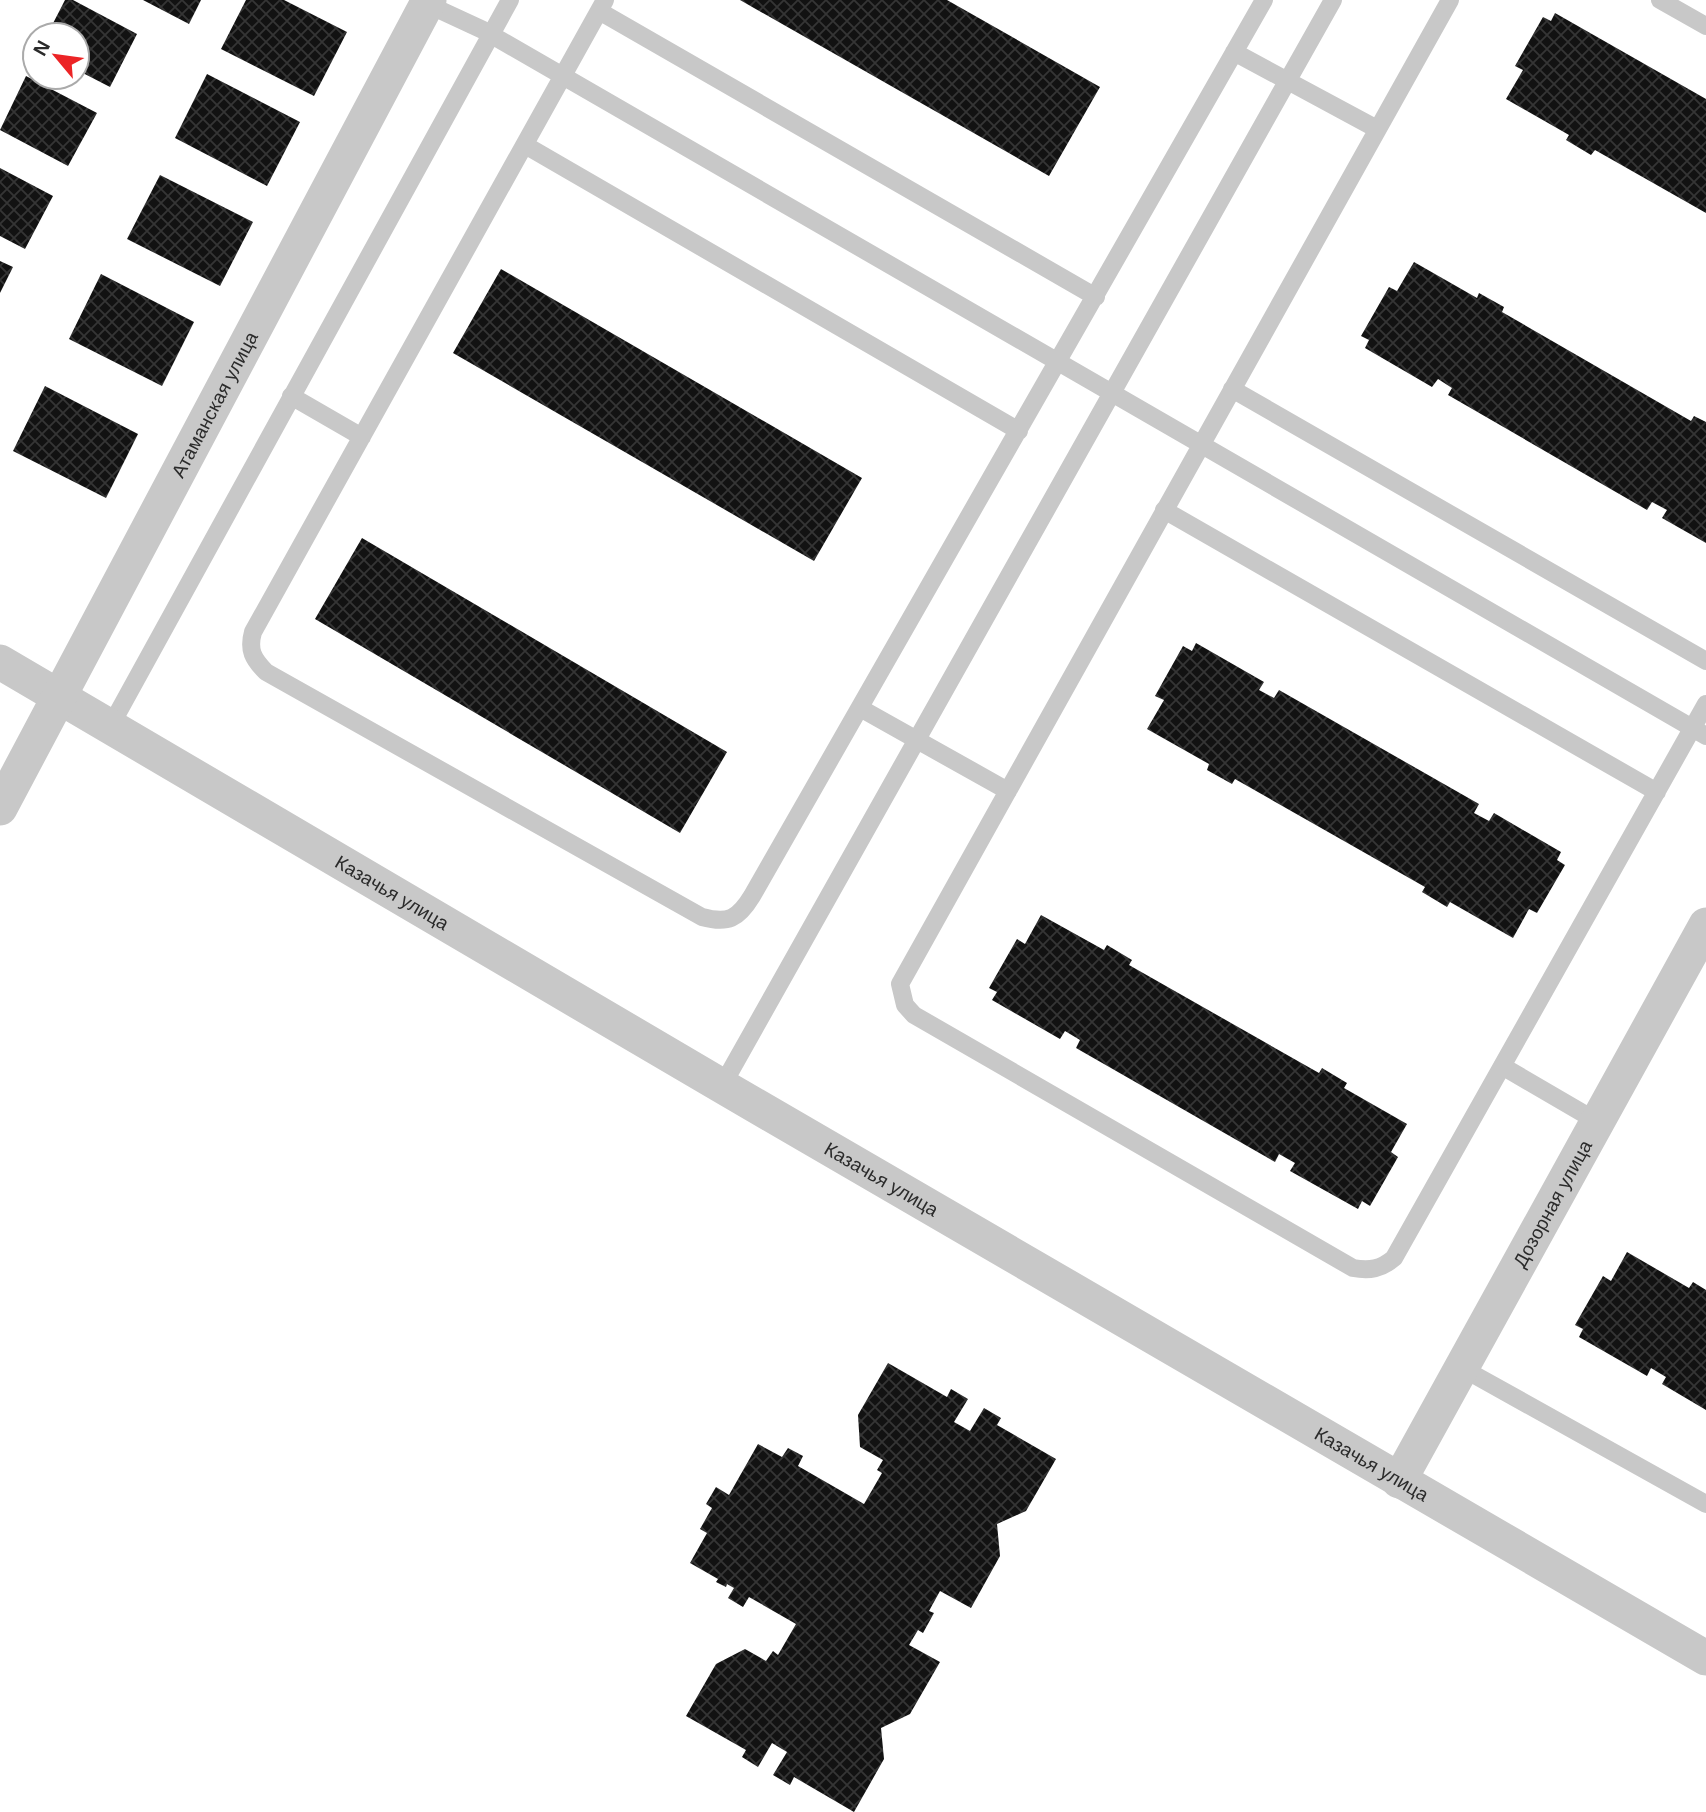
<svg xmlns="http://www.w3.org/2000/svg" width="1706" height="1812" viewBox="0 0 1706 1812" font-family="Helvetica,sans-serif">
	<defs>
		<pattern id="building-cross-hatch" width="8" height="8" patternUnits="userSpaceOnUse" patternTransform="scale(1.75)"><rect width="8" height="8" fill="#121212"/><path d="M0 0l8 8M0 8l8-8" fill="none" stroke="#353535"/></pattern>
	</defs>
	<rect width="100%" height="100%" fill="#fff"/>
	<!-- building -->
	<path fill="url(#building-cross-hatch)" d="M65,0H73L137,34L110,87L77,70V35H47Z
		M143,0H201L189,24Z
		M246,0H284L347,32L314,96L221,49Z
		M740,0H947L1100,87L1049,176Z
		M1555,13L1706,99V213L1595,150L1591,155L1566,140L1569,135L1506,99L1523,70L1515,66L1543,17L1551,21Z
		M207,74L300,122L267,186L175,138Z
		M26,76L97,113L68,166L0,130Z
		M0,168L53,196L25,249L0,236Z
		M160,175L253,222L220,286L127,239Z
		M0,261L13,267L0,293Z
		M1414,262L1477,298L1479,293L1504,307L1502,312L1691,421L1694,416L1706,422V543L1662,518L1667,510L1652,502L1647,510L1448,395L1452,388L1438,379L1432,387L1365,348L1369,340L1361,336L1389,287L1397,291Z
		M501,269L862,478L814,561L453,353Z
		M101,274L194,322L162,386L69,339Z
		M45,386L138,434L106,498L13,451Z
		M362,538L727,752L680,833L315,619Z
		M1196,643L1264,682L1259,690L1274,698L1279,690L1479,804L1474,813L1489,821L1494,813L1561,852L1557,860L1565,865L1537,913L1529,909L1513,938L1450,902L1447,907L1422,892L1425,887L1235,779L1232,784L1207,770L1209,764L1147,729L1164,700L1155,696L1183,646L1192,651Z
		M1041,915L1104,950L1107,945L1132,960L1129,965L1319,1073L1322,1068L1347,1083L1344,1088L1407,1124L1391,1152L1398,1157L1370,1206L1362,1201L1358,1209L1290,1171L1295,1163L1279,1154L1275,1162L1076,1048L1080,1040L1065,1031L1060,1039L992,1000L997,992L989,988L1017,939L1025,944Z
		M1627,1252L1689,1288L1693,1282L1706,1290V1410L1662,1384L1666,1377L1651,1368L1647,1376L1579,1337L1583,1329L1575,1325L1603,1276L1611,1281Z
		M888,1363L947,1397L951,1389L968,1399L954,1422L970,1431L984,1408L1001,1418L997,1425L1056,1459L1026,1511L997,1524L1000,1556L971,1608L940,1591L929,1611L934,1613L923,1633L918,1630L909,1645L940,1662L910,1714L881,1728L884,1759L854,1812L794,1777L790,1785L773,1775L787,1752L772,1743L758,1767L742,1757L746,1750L686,1716L716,1664L745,1649L766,1661L773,1651L778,1655L796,1624L749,1597L743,1607L728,1598L734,1588L727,1584L726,1587L716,1582L718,1579L690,1563L707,1533L700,1529L712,1508L706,1504L716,1487L729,1495L758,1444L782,1457L788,1448L803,1456L798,1466L864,1504L882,1473L877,1470L883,1460L860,1447L858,1415Z"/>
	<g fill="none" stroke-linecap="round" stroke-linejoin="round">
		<!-- lane -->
		<path stroke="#c8c8c8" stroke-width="18" d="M605,0L253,632C248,650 253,659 266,672L702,917C728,924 738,919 752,896L1264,0
			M1450,0L900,984L905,1005L914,1015L1353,1268C1370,1271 1381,1269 1394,1258L1706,704
			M1660,0L1706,26
			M427,4L483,30L1706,736
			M599,11L1096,297
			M1234,52L1377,129
			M525,145L1019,431
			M1232,389L1706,661
			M291,396L362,437
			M1164,510L1657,792
			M860,708L1008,791
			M110,727L510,0
			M1502,1066L1598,1122
			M722,1086L1333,0
			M1462,1368L1706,1504"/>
		<!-- street -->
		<g stroke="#c8c8c8" stroke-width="35">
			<path id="s1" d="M0,662L722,1086L1706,1658"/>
			<path id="s2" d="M0,808L429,0"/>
			<path id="s3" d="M1399,1481L1706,925"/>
		</g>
	</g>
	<g text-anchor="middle" stroke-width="7" stroke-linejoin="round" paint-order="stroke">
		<!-- street labels -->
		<g font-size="19" fill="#2b2b2b" stroke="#fff">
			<text dy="7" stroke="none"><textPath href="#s2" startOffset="457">Атаманская улица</textPath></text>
			<text dy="7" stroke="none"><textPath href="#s1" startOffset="455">Казачья улица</textPath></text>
			<text dy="7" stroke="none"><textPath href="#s1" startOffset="1022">Казачья улица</textPath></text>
			<text dy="7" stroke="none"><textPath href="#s3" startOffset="317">Дозорная улица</textPath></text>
			<text dy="7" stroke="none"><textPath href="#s1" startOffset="1589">Казачья улица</textPath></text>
		</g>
	</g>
	<!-- north arrow -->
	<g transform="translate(56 56) rotate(299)"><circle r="33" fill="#ffffff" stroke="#aaaaaa" stroke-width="2"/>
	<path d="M0-5L12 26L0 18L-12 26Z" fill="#ec2426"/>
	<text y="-10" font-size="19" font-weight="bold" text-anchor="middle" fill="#2b2b2b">N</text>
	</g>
</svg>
